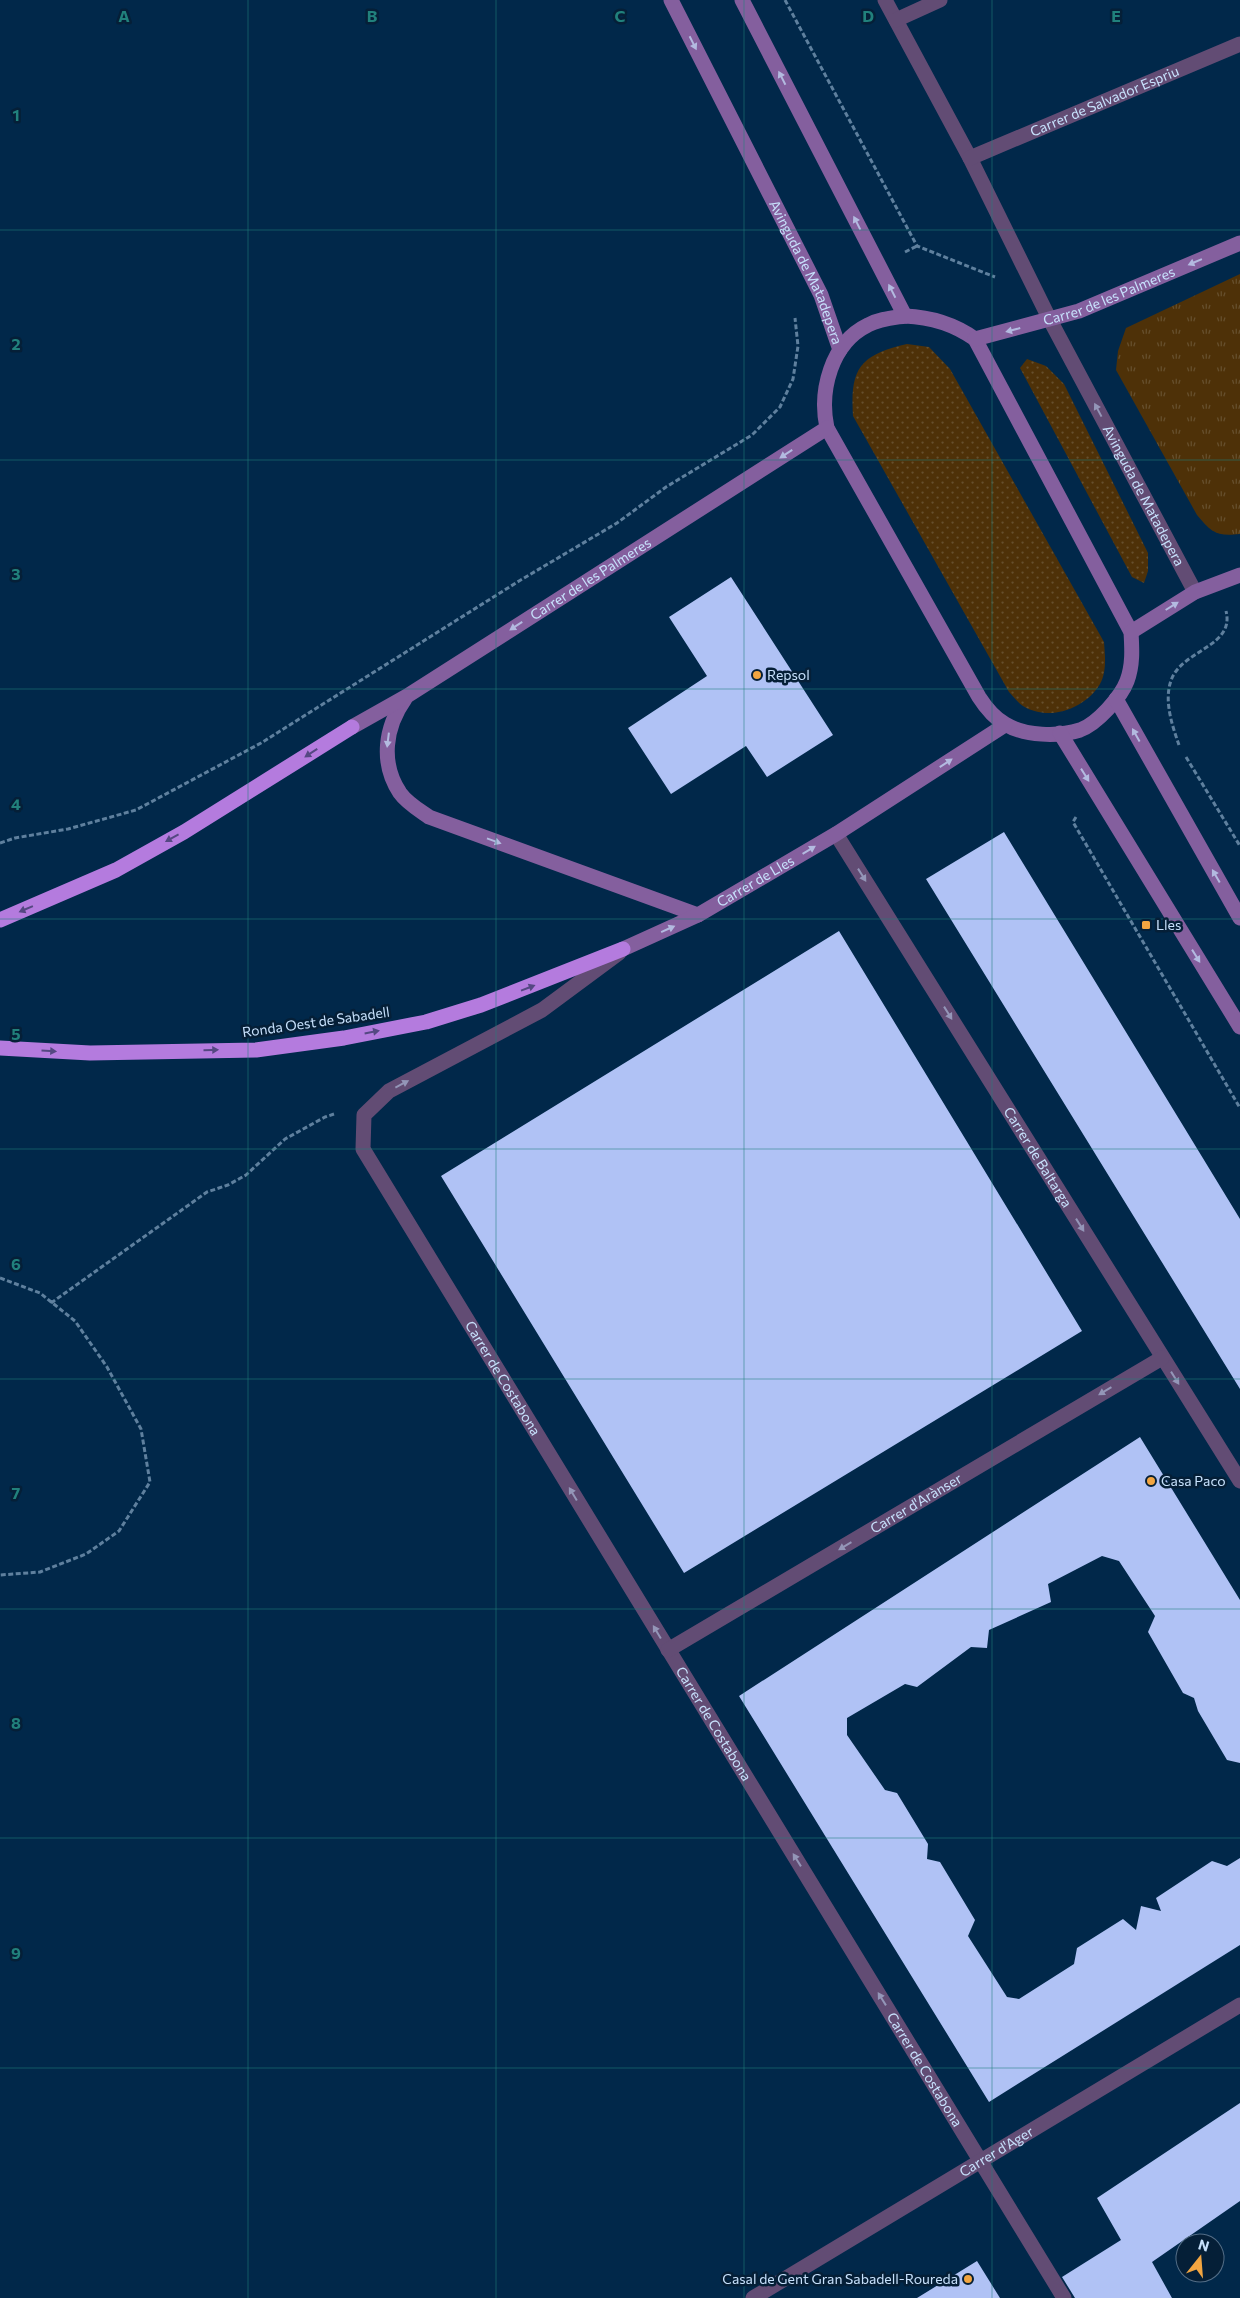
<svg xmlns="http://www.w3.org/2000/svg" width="1240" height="2298" viewBox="0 0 1240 2298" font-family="Commissioner,sans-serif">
	<defs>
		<pattern id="grass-dots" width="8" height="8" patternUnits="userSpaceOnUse" patternTransform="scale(1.25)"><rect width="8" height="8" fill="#4e3108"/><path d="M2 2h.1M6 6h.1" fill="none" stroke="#664f2d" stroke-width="1.8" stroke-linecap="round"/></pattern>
		<pattern id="park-tufts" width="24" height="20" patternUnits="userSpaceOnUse" patternTransform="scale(1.25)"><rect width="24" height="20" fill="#4e3108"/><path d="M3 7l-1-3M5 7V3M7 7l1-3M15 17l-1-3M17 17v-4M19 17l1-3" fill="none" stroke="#664f2d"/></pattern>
	</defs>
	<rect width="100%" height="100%" fill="#01284a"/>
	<!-- grass -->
	<path fill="url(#grass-dots)" d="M907,344L929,347L950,369L1104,642C1105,656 1107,671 1100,684C1085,709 1049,722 1023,706C1018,703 1013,696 1009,692L853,416C850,368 860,355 907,344Z
		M1027,359L1046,366L1064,384L1148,553V571L1144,583L1132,577L1020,368Z"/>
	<!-- park -->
	<path fill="url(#park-tufts)" d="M1240,274V534C1217,537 1211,532 1197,515L1116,370L1118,351L1126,328Z"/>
	<!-- building -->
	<path fill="#b0c2f5" d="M731,577L833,735L767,777L746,746L671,794L628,728L707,676L669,617Z
		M1004,832L1240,1219V1389L926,879Z
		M839,931L1082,1331L684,1573L441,1176Z
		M1140,1437L1240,1600V1763L1227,1760L1198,1711L1194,1698L1183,1693L1148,1632L1155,1616L1119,1561L1102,1556L1048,1584L1051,1602L989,1630L987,1648L971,1647L917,1687L905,1684L847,1718V1735L885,1790L897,1793L928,1844L927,1859L940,1862L975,1920L968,1936L1007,1997L1019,1999L1074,1964L1077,1948L1123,1919L1136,1930L1141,1906L1161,1911L1156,1898L1212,1861L1227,1866L1240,1858V1945L989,2102L739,1696Z
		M1240,2103V2201L1152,2262L1172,2298H1075L1062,2277L1121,2240L1097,2198Z
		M977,2261L1000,2298H917Z"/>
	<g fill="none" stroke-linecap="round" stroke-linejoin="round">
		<!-- path -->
		<path stroke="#5f809e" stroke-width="3" stroke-dasharray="5 2.5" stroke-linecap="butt" d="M785,0L917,246L995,277
			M905,252L917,246
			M1179,745C1172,725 1163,699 1172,678C1184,650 1235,646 1226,611
			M1186,757L1240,846
			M1076,817L1073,822L1240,1108
			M0,843L15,838L68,829L136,810L261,743L519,581L617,523L666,487L752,435L780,407L793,379L798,346L795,318
			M0,1278L40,1293L75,1321L107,1367L141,1429L150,1482L119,1531L86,1554L40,1572L0,1575
			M51,1303L207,1192L228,1185L246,1175L285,1139L325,1117L334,1114"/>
		<!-- street -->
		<g stroke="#624c74" stroke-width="15">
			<path id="s1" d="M885,0L970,158L1050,320L1195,592"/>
			<path d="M896,20L940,0"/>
			<path id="s2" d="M970,158L1240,44"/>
			<path id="s3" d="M836,834L1240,1481"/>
			<path id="s4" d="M619,953L542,1010L389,1091L364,1115L363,1149L1064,2298"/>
			<path id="s5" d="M668,1650L1162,1358"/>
			<path id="s6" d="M753,2298L1240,2005"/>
		</g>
		<!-- secondary -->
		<g stroke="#845f9e" stroke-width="15">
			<path id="s7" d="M671,0L821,295L840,350"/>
			<path d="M742,0L905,316"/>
			<path d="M905,316C931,317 954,324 975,339L1131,632C1132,649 1133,665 1127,681C1121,697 1097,724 1080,730C1058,737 1025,736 1005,724C993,717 986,708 979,697L827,428C819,391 831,343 868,325C879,319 892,318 905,316Z"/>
			<path id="s8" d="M975,339L1079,311L1240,243"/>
			<path d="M1131,632L1195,592L1240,575"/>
			<path d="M405,699C385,727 380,763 400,793C407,803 419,810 429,817L698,915"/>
			<path d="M1116,699L1240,918"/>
			<path id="s9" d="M352,727L407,696L827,428"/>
			<path d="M1060,733L1240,1027"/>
			<path id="s10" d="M623,949L698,915L836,834L1005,725"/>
		</g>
		<!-- highway -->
		<path stroke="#b47bde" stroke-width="15" d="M0,920L116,870L184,832L352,727
			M0,1048L90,1053L256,1050L344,1038L426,1022L481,1005L623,949"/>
	</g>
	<!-- one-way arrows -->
	<defs><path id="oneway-solid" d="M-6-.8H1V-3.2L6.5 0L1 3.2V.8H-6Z" transform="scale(1.25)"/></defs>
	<g fill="#b3bae0">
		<use href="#oneway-solid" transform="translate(693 43) rotate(63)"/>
		<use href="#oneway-solid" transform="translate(782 78) rotate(-117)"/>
		<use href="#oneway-solid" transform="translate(857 223) rotate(-117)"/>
		<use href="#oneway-solid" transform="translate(1195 262) rotate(157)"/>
		<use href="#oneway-solid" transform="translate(892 291) rotate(-117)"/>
		<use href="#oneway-solid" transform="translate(1013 330) rotate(165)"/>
		<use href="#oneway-solid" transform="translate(786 454) rotate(147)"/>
		<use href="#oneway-solid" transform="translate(1172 606) rotate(-32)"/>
		<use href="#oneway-solid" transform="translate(516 626) rotate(147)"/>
		<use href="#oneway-solid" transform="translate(1136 735) rotate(-119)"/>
		<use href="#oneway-solid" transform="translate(388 740) rotate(97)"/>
		<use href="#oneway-solid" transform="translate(946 763) rotate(-33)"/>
		<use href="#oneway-solid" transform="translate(1085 775) rotate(58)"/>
		<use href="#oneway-solid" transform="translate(494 841) rotate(20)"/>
		<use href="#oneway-solid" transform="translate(809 850) rotate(-31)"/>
		<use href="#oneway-solid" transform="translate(1216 876) rotate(-120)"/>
		<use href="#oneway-solid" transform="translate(668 929) rotate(-24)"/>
		<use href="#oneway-solid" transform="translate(1196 956) rotate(58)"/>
	</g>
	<g fill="#9496b8">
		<use href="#oneway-solid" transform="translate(1098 410) rotate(-118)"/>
		<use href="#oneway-solid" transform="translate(862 875) rotate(58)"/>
		<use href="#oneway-solid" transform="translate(948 1013) rotate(58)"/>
		<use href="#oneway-solid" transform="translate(402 1084) rotate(-28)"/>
		<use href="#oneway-solid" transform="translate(1080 1225) rotate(58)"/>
		<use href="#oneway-solid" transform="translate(1175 1378) rotate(58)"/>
		<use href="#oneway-solid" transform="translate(1105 1391) rotate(149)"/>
		<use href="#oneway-solid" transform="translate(573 1494) rotate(-121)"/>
		<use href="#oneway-solid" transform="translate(845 1546) rotate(149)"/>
		<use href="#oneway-solid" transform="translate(657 1632) rotate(-121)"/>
		<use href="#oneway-solid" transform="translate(797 1860) rotate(-122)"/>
		<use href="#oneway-solid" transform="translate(882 1999) rotate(-122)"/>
	</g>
	<g fill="#544882">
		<use href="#oneway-solid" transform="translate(311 753) rotate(147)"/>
		<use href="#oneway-solid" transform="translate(172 838) rotate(151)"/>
		<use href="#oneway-solid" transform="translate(26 909) rotate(157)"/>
		<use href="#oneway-solid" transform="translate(528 988) rotate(-21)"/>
		<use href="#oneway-solid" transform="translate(372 1032) rotate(-11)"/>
		<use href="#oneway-solid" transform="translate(211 1050) rotate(-1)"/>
		<use href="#oneway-solid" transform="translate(49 1051) rotate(3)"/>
	</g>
	<!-- grid -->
	<path fill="none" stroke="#21817c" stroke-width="1" stroke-opacity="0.55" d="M248,0V2298M496,0V2298M744,0V2298M992,0V2298M0,230H1240M0,460H1240M0,689H1240M0,919H1240M0,1149H1240M0,1379H1240M0,1609H1240M0,1838H1240M0,2068H1240"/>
	<!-- markers -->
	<g fill="#f2a541" stroke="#051f37" stroke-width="2">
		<circle cx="757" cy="675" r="5"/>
		<rect x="1141" y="920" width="10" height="10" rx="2.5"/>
		<circle cx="1151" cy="1481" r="5"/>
		<circle cx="968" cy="2279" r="5"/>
	</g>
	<g text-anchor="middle" stroke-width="5" stroke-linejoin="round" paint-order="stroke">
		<!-- street labels -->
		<g font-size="14" fill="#c7e1fc" stroke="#051f37">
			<text dy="5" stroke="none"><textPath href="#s2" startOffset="146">Carrer de Salvador Espriu</textPath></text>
			<text dy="5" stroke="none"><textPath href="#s7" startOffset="304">Avinguda de Matadepera</textPath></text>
			<text dy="5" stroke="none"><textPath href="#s8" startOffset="141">Carrer de les Palmeres</textPath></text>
			<text dy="5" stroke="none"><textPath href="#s1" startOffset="559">Avinguda de Matadepera</textPath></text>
			<text dy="5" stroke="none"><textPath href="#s9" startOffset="281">Carrer de les Palmeres</textPath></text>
			<text dy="5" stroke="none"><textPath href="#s10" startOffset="149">Carrer de Lles</textPath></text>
			<text transform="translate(316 1022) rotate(-8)" y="5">Ronda Oest de Sabadell</text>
			<text dy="5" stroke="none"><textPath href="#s3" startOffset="381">Carrer de Baltarga</textPath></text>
			<text dy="5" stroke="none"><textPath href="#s4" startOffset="606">Carrer de Costabona</textPath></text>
			<text dy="5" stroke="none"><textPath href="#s5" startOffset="288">Carrer d'Arànser</textPath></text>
			<text dy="5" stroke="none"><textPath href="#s4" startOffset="1011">Carrer de Costabona</textPath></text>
			<text dy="5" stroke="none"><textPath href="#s4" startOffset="1416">Carrer de Costabona</textPath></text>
			<text dy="5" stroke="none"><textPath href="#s6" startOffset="284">Carrer d'Ager</textPath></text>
		</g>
		<!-- poi labels -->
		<g font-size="14" fill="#c7e1fc" stroke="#051f37" text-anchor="start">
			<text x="767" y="680">Repsol</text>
			<text x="1156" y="930">Lles</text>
			<text x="1161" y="1486">Casa Paco</text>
			<text x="958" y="2284" text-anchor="end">Casal de Gent Gran Sabadell-Roureda</text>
		</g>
	</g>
	<g font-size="16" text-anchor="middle" font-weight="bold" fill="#21817c" stroke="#051f37" stroke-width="5" stroke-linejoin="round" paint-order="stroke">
		<text x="124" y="22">A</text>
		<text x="372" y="22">B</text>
		<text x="620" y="22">C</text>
		<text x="868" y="22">D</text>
		<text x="1116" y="22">E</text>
		<text x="16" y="121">1</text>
		<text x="16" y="350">2</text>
		<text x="16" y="580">3</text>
		<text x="16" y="810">4</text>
		<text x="16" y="1040">5</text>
		<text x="16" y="1270">6</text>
		<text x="16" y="1499">7</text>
		<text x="16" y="1729">8</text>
		<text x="16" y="1959">9</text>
	</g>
	<!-- north arrow -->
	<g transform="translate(1200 2258) rotate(17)"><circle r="24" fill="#051f37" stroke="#536d86"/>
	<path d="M0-4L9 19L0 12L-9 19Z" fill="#f2a541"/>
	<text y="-8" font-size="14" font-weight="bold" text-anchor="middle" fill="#c7e1fc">N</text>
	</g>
</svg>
